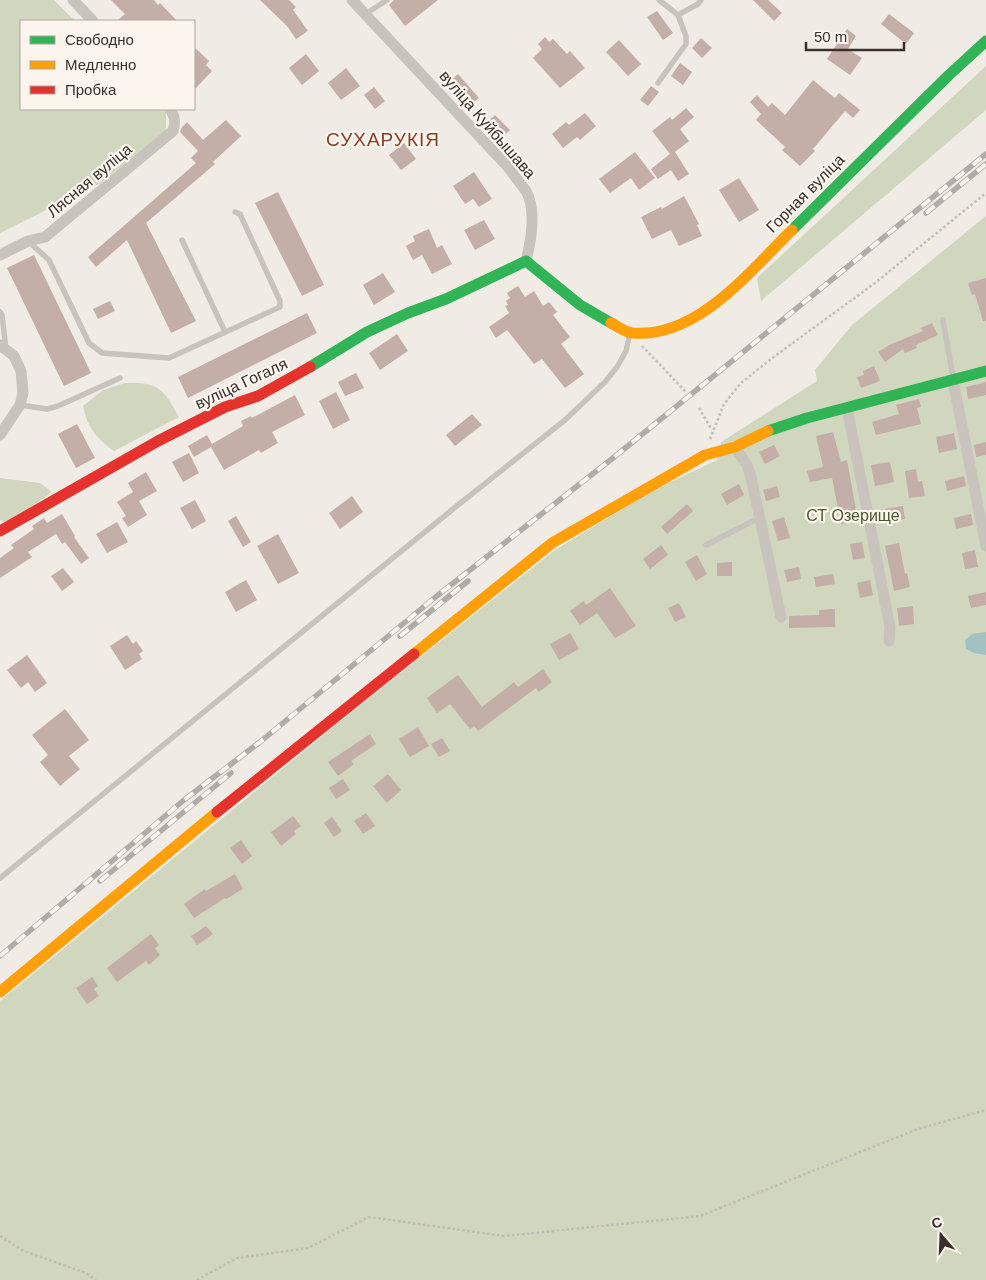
<svg xmlns="http://www.w3.org/2000/svg" width="986" height="1280" viewBox="0 0 986 1280" font-family="Helvetica,sans-serif">
	<rect width="100%" height="100%" fill="#f0ebe5"/>
	<!-- green -->
	<path fill="#d1d6bf" d="M0,0H54L75,21H21V109H163L166,112V131L99,184L0,233Z
		M986,66V110L761,301L757,278Z
		M986,216V1280H0V1001L343,719L555,550L652,491L717,460L721,442L817,381L815,370L852,325Z
		M125,383C159,382 163,388 179,417L114,451C97,439 87,427 83,406L103,390Z
		M0,478L40,483L52,492L33,506L5,522L0,520Z"/>
	<!-- water -->
	<path fill="#a1c2c1" d="M986,632V655L974,653L966,649L965,640L972,634Z"/>
	<!-- building -->
	<path fill="#c3afa7" d="M111,0H154L158,5L160,3L177,21H117L125,14Z
		M260,0H289L296,7L293,10L308,31L296,39L287,26Z
		M394,0H438L405,26L389,5Z
		M753,0H768L782,13L774,21Z
		M657,11L673,33L663,40L647,17Z
		M889,14L914,33L906,44L881,24Z
		M847,29L856,36L848,49L862,58L850,75L827,59Z
		M545,37L549,42L553,39L567,54L570,51L585,68L560,88L533,58L542,49L538,44Z
		M701,38L712,48L702,58L692,48Z
		M619,40L641,64L628,76L606,52Z
		M194,47L209,61L206,65L212,71L194,90Z
		M306,54L319,71L302,85L289,68Z
		M680,63L692,72L683,85L671,76Z
		M346,68L360,86L341,100L328,83Z
		M458,74L479,98L468,107L447,84Z
		M813,80L835,98L839,93L860,110L853,118L845,111L813,149L815,151L800,166L782,150L785,147L756,120L761,114L750,102L757,95L768,107L772,103L785,115Z
		M651,86L659,92L648,106L640,100Z
		M374,87L385,101L375,109L364,95Z
		M686,108L694,117L680,129L689,141L675,152L689,174L678,181L671,170L658,179L651,169L670,154L652,131L670,117L672,120Z
		M585,113L596,126L580,140L577,137L563,148L552,134L566,122L569,125Z
		M495,115L510,130L498,141L483,126Z
		M226,120L241,136L213,162L215,164L146,223L196,321L171,333L127,240L96,267L88,257L196,163L191,158L198,151L180,132L182,127L187,122L203,140Z
		M404,143L416,159L401,170L389,155Z
		M635,152L655,178L639,190L631,178L610,193L599,179Z
		M474,172L492,199L479,207L473,199L465,204L453,186Z
		M739,178L759,210L739,222L719,190Z
		M278,192L324,285L302,296L255,203Z
		M684,196L699,224L697,225L702,236L679,246L671,230L652,239L641,217L661,207L662,209Z
		M484,220L495,239L475,250L464,230Z
		M429,229L437,248L442,245L452,264L432,274L422,255L413,260L406,246L415,241L413,236Z
		M34,255L91,373L64,386L7,268Z
		M383,273L395,292L374,305L363,285Z
		M986,278V321H983L975,294L972,295L968,283Z
		M518,286L525,297L534,291L543,306L549,302L557,312L553,315L570,337L561,344L584,374L565,388L542,359L534,364L507,330L496,338L489,327L509,313L505,306L508,305L506,301L510,298L507,293Z
		M110,301L115,311L98,319L93,309Z
		M307,313L317,333L188,398L178,377Z
		M932,323L938,335L916,345L917,348L905,353L903,349L885,362L878,352L889,345L923,331L921,328Z
		M397,334L408,351L380,370L369,353Z
		M874,366L880,381L861,388L857,377L864,375L863,371Z
		M356,373L364,388L345,396L338,382Z
		M986,382V395L968,399L966,387Z
		M336,392L350,420L333,429L319,401Z
		M295,395L305,415L272,432L278,443L261,453L259,450L224,470L211,447L194,457L188,446L207,435L212,444L243,426L241,421L251,416L252,418Z
		M919,399L921,407L917,408L921,424L876,435L872,422L899,414L896,405Z
		M472,414L482,425L455,446L446,435Z
		M77,424L95,458L76,468L58,434Z
		M833,432L841,462L847,460L858,521L841,524L832,478L810,482L807,471L823,467L816,436Z
		M954,433L957,449L939,453L936,437Z
		M986,442V455L976,457L974,445Z
		M774,445L780,456L765,464L759,452Z
		M189,453L199,473L183,482L172,462Z
		M890,462L894,482L875,486L871,465Z
		M916,469L918,482L922,481L925,496L909,498L905,471Z
		M146,472L157,491L139,501L147,515L128,527L122,518L126,516L117,502L133,492L128,483Z
		M964,476L966,486L947,491L945,481Z
		M739,484L744,495L727,505L721,494Z
		M777,486L780,497L766,501L763,490Z
		M352,496L363,512L340,529L329,513Z
		M195,500L206,521L192,529L180,508Z
		M687,504L693,511L667,534L661,527Z
		M903,506L905,519L882,523L879,510Z
		M62,514L75,536L74,537L89,558L81,564L65,542L62,544L56,534L28,552L32,557L0,578V558L14,548L11,545L34,529L32,526L44,518L47,523Z
		M971,514L973,525L956,529L954,518Z
		M236,516L251,542L243,547L228,521Z
		M784,517L790,538L778,541L772,521Z
		M117,522L128,542L107,553L96,534Z
		M278,534L299,573L278,584L257,546Z
		M862,542L865,558L853,560L850,544Z
		M899,543L905,574L907,573L910,587L894,591L885,546Z
		M661,545L668,555L650,569L643,559Z
		M975,550L978,567L965,569L962,553Z
		M697,555L707,574L696,581L685,562Z
		M732,562V576H717V563Z
		M799,567L801,579L787,582L784,570Z
		M63,568L74,582L62,591L51,576Z
		M833,574L835,584L816,587L814,577Z
		M246,580L257,600L236,612L225,592Z
		M870,580L873,595L860,598L857,583Z
		M610,588L636,626L615,638L597,613L580,625L570,611L584,601L586,605Z
		M986,592V605L971,608L968,596Z
		M679,603L686,617L675,622L668,608Z
		M913,606L914,624L899,626L897,608Z
		M835,609V627L789,628V616L819,615V610Z
		M570,633L579,649L559,660L550,644Z
		M127,635L133,644L136,641L143,651L139,654L142,659L125,670L110,646Z
		M27,655L47,683L35,692L28,682L21,688L7,670Z
		M543,669L552,682L539,692L536,688L478,731L474,726L470,729L450,704L437,713L427,698L458,675L482,707L514,682L518,687Z
		M65,709L89,740L69,756L80,769L60,786L40,762L48,755L32,735Z
		M418,727L429,746L410,757L399,739Z
		M370,734L376,744L351,761L354,764L338,776L328,762Z
		M442,738L450,751L439,757L431,744Z
		M388,774L401,790L387,803L373,786Z
		M343,779L350,790L336,799L329,788Z
		M366,813L375,826L363,834L354,821Z
		M293,816L301,826L294,831L296,834L281,846L271,832Z
		M332,817L342,831L334,837L324,823Z
		M241,840L252,856L242,864L230,848Z
		M235,874L243,889L226,899L225,898L194,918L184,904L205,889L206,891Z
		M206,926L213,934L197,945L191,936Z
		M151,934L159,945L155,948L160,955L149,965L146,961L117,982L107,968Z
		M92,977L98,986L94,989L99,996L87,1004L76,988Z"/>
	<g fill="none" stroke-linecap="round" stroke-linejoin="round">
		<!-- path -->
		<path stroke="#c2bbb6" stroke-width="2.5" stroke-dasharray="2.5 2.5" stroke-linecap="butt" d="M642,346L686,392
			M699,408L712,430
			M710,439L724,404L741,383L771,359L875,283L986,193
			M0,1236L24,1251L86,1273L96,1280
			M197,1280L237,1258L308,1248L369,1217L504,1236L700,1216L918,1129L986,1110"/>
		<!-- lane -->
		<path stroke="#c9c3be" stroke-width="5.5" d="M659,0L678,15L698,4L701,0
			M364,15L387,0
			M658,83L686,44V36L678,15
			M182,240L225,332
			M28,241L49,260L89,343L102,353L169,358L280,307V301L240,214L235,212
			M0,312L2,315L6,349
			M943,320L953,377
			M20,405L47,409L58,406L120,378
			M706,545L759,518
			M0,878L453,509L565,420L605,382L617,367L626,351L630,333"/>
		<!-- street -->
		<path stroke="#c9c3be" stroke-width="11" d="M73,0L93,21
			M352,0L507,166C513,174 520,183 526,191C537,210 531,241 526,261
			M0,255L28,241L45,237L173,131C176,122 175,116 170,109
			M0,345L14,356L21,371L23,393L20,405L0,435
			M953,381L986,546
			M847,408L890,627L889,641
			M735,447L747,465L751,477L781,617"/>
		<!-- fast -->
		<path stroke="#30b455" stroke-width="11" d="M792,230L949,75L986,41
			M310,367L367,332L408,313L446,299L526,261L580,305L611,323
			M768,431L807,418L986,371"/>
		<!-- slow -->
		<path stroke="#ff9f0a" stroke-width="11" d="M611,323C617,326 625,332 632,333C697,339 750,271 792,230
			M414,654L552,543L705,455L735,447L768,431
			M0,992L217,812"/>
		<!-- jam -->
		<path stroke="#e5322d" stroke-width="11" d="M0,531L158,441L225,407L258,396L310,367
			M217,812L414,654"/>
		<!-- rail casing -->
		<g stroke="#b1aca8" stroke-width="5.5">
			<path id="rail" d="M926,213L986,164
				M400,636L468,581
				M100,881L231,773
				M0,956L184,800L260,742L438,595L613,458L986,154"/>
		</g>
		<!-- rail -->
		<use href="#rail" stroke="#fbf5ee" stroke-width="4" stroke-dasharray="11" stroke-linecap="butt"/>
	</g>
	<g text-anchor="middle" stroke-width="4.5" stroke-linejoin="round" paint-order="stroke">
		<!-- street labels -->
		<g font-size="16" fill="#3b302b" stroke="#fbf5ee">
			<text transform="translate(488 124) rotate(49)" y="6">вуліца Куйбышава</text>
			<text transform="translate(89 180) rotate(-40)" y="6">Лясная вуліца</text>
			<text transform="translate(805 193) rotate(-45)" y="6">Горная вуліца</text>
			<text transform="translate(241 383) rotate(-25)" y="6">вуліца Гогаля</text>
		</g>
		<!-- park labels -->
		<g font-size="16" fill="#4a5a2e" stroke="#fbf5ee">
			<text x="853" y="521">СТ Озерище</text>
		</g>
		<!-- quarter labels -->
		<g font-size="19" letter-spacing="1" fill="#8c3b22" stroke="#fbf5ee">
			<text x="383" y="146">СУХАРУКІЯ</text>
		</g>
	</g>
	<!-- legend -->
	<rect x="20" y="20" width="175" height="90" fill="#fbf5ee" stroke="#aea6a0"/>
	<rect x="30" y="36" width="25" height="8" fill="#30b455" stroke="#aea6a0"/>
	<text x="65" y="45" font-size="15" fill="#3b302b">Свободно</text>
	<rect x="30" y="61" width="25" height="8" fill="#ff9f0a" stroke="#aea6a0"/>
	<text x="65" y="70" font-size="15" fill="#3b302b">Медленно</text>
	<rect x="30" y="86" width="25" height="8" fill="#e5322d" stroke="#aea6a0"/>
	<text x="65" y="95" font-size="15" fill="#3b302b">Пробка</text>
	<!-- north arrow -->
	<g transform="translate(941 1235) rotate(341)" stroke="#fbf5ee" stroke-width="4" paint-order="stroke">
	<path d="M0-4L9 19L0 12L-9 19Z" fill="#3b302b"/>
	<text y="-8" font-size="14" font-weight="bold" text-anchor="middle" fill="#3b302b">С</text>
	</g>
	<!-- scale -->
	<path d="M806 42v8h98v-8" fill="none" stroke="#3b302b" stroke-width="2.5"/>
	<text x="814" y="42" font-size="15" fill="#3b302b" stroke="#fbf5ee" stroke-width="4" paint-order="stroke">50 m</text>
</svg>
